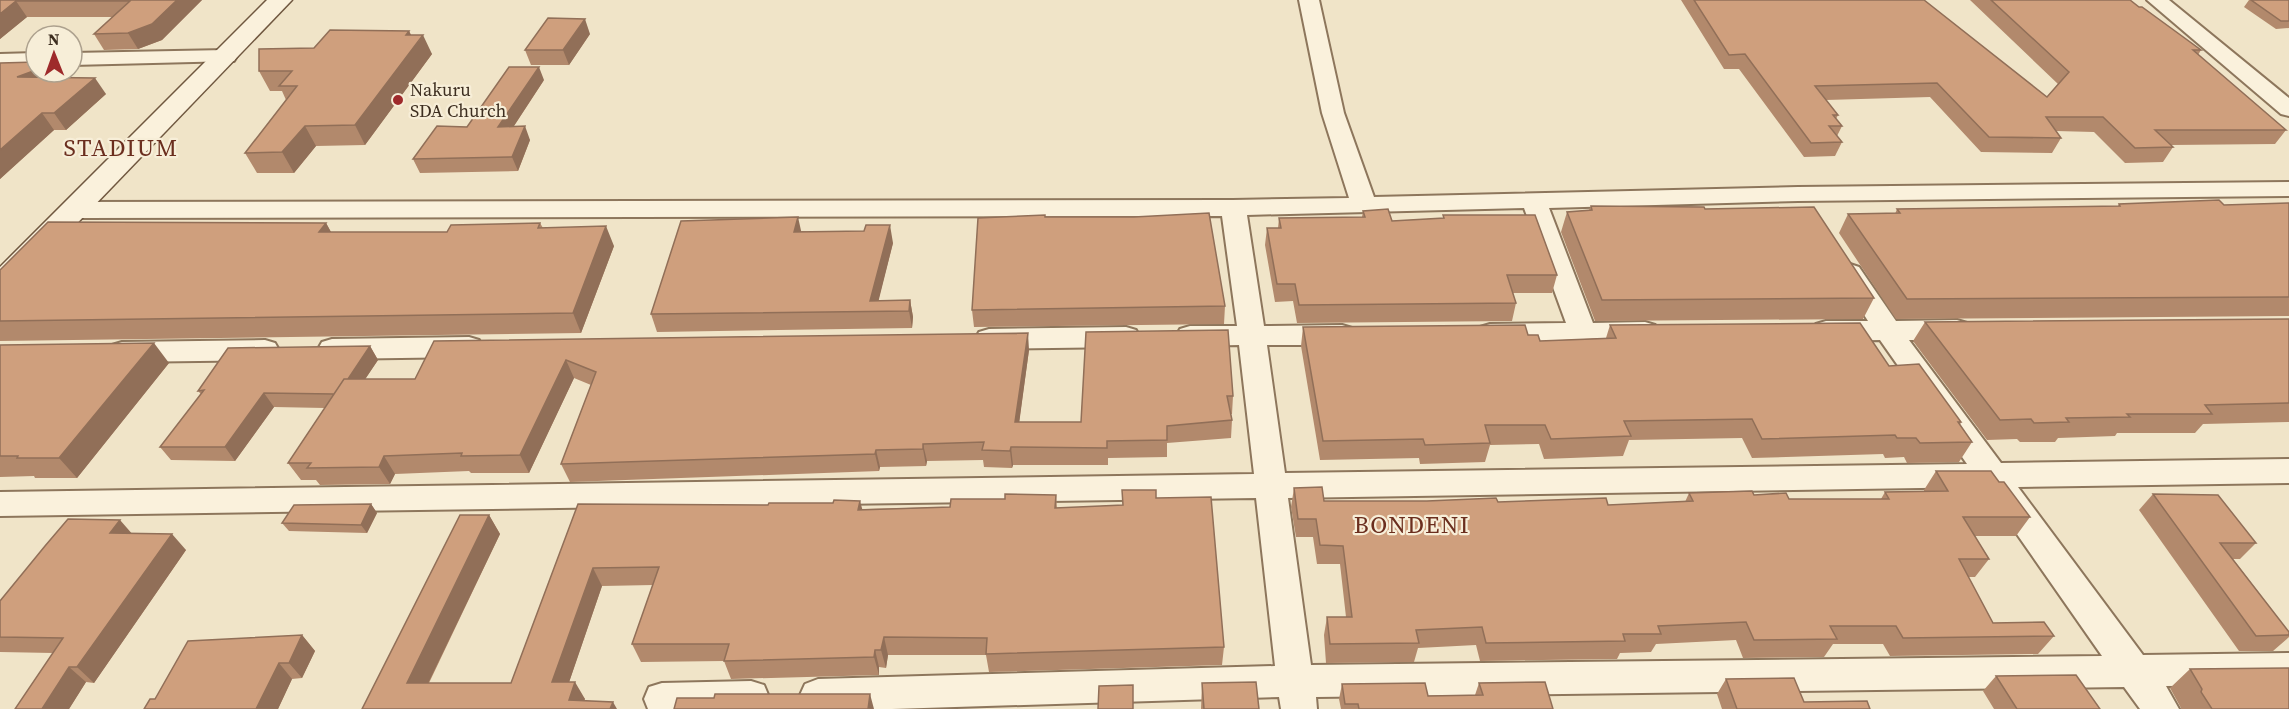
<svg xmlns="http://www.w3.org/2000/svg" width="2289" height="709" viewBox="0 0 2289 709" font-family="'Source Serif 4',serif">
	<rect width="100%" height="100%" fill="#f0e4c8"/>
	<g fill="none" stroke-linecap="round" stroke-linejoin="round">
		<!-- street casing -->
		<g stroke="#8d765c" stroke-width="4">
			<path id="street" d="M1299,0H1319L1344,113L1374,197L1798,187L2289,182V196L1798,201L1549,208L1593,323L1645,322L1655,325L1659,332L1655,339L1645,342L1490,344L1480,341L1476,334L1480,327L1490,324L1566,323L1524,208L1247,215L1264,326L1342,325L1352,328L1356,335L1352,342L1342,345H1267L1285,473L1967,464L1880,340L1826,341L1816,338L1812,331L1816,324L1826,321H1868L1837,273L1841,267L1850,264L1859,267L1896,321L1957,320L1967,323L1971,330L1967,337L1957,340H1909L2001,463L2289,459V483L2018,487L2143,655L2289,653V685L2166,686L2179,709H2140L2124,687L1316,697L1317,709H1281L1279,697L892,709H812L805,706L800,695L805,684L818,679L1275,666L1256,498L0,516V492L1254,474L1239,345L1190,346L1180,343L1176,336L1180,329L1190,326H1237L1222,216L73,218L64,215L60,210L64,205L73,202L1233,200L1349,198L1322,113ZM1984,487L2102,656L1311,665L1288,498Z
				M2147,0H2169L2289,98V116L2281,114Z
				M226,50L234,51L237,56L234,61L72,65V53Z
				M36,53V65L0,66V54Z
				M1126,327L1136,330L1140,337L1136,344L1126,347L989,349L979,346L975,339L979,332L989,329Z
				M469,337L479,340L483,347L479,354L469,357L332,359L322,356L318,349L322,342L332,339Z
				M265,340L275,343L279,350L275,357L265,360L122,362L112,359L108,352L112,345L122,342Z
				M751,681L764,685L769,697L764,709H648L644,699L649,687L662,683Z"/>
		</g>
		<!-- secondary casing -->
		<g stroke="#6f573f" stroke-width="3">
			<path id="secondary" d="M267,0H292L11,292L0,295V267Z"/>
		</g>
		<!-- street -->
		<use href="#street" fill="#faf1dc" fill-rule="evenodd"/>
		<!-- secondary -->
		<use href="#secondary" fill="#faf1dc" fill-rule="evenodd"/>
	</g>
	<!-- wall -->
	<path fill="#b2896c" d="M0,0H202L162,40L138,49L104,50L94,34L112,17H27L0,39Z
		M1681,0H1924L2047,97L2058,84L1970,0H2130L2139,7L2201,50L2198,55L2286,130L2275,144L2171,145L2173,147L2163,162L2125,163L2094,132L2056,131L2061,138L2052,153L1981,152L1930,97L1826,100L1838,115L1836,119L1842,126L1837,136L1842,142L1835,156L1804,157L1739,69H1724Z
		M2249,0H2289V28L2276,29L2244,7Z
		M409,31L411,35L432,54L365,145L316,146L294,173H257L245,153L286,100L282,91H270L259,71L314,48Z
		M590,34L569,65H531L525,50Z
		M0,63L36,72H56L59,77L106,94L66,130H54L0,179Z
		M544,80L514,126L530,140L518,171L420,173L413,159Z
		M2289,203V316L1896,319L1839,233L1848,214H1895L1897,209L2118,206L2119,204L2224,205Z
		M1591,206L1705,209L1874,298L1863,319L1595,321L1561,232L1567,212L1589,210Z
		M1363,211L1392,221L1443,218V215L1557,275L1552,293H1513L1516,303L1512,321L1297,323L1293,301L1275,302L1265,245L1267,228H1278L1279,218L1362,217Z
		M1045,217L1225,306L1224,324L974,327L972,310Z
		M326,223L331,232H447L540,223L543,228L614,246L581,333L0,341V270Z
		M802,231L893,243L878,301L910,300L913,317L912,328L657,332L651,314Z
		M2289,319V422L2203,424L2195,433H2117L2115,436L2058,438L2055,442H2020L2017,439L1987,440L1913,341L1925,322Z
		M1610,325L1889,366L1961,422L1960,425L1972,442L1959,462L1907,463L1904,457L1885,458L1883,454L1752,458L1742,438L1629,440L1623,456L1544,459L1539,444L1490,445L1485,462L1420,464L1419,458L1320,460L1301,346L1303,327L1528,335L1540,341L1606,338Z
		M1086,332L1233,396L1232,414H1231L1232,420L1231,438L1167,443V457L1108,458V465H1013L1012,468L984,467L983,460L927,461L926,466L880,467L879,471L570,482L561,464L591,385L574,378L529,473H471L469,471L395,474L390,484L320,485L316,480H301L288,463L325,408L274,407L235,461L171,460L160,447L201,394L198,391L370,346L378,360L365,379H415L434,341L1029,350L1019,422H1081Z
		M0,345L169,363L77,478H35L34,476L0,477Z
		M1936,471L1999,482L2030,517L2016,536H1975L1989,559L1975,577H1968L1993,623L2054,636L2038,654L1890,656L1883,644H1833L1824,657L1743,658L1736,640L1656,644L1651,652L1620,653L1617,659L1480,661L1476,645L1418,648L1414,662L1326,663L1324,635L1327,617H1346L1340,564H1317L1313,537H1296L1291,507L1294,488L1324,501L1498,502L1608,505L1685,502L1689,493L1754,495L1789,499H1881L1885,492L1924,491V490Z
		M2153,494L2256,543L2240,559H2233L2289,632V637L2273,651H2239L2139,510Z
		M1056,495L1057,508L1123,505L1156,498L1224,647L1222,665L989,672L986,655H888L886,668L879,667V675L731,679L724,661L641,662L632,644L653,585L602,586L569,682L585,699L362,709L489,515L500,534L429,683H511L578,504L862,509L950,507L1005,499Z
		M371,504L377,513L367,533L289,531L282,523Z
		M132,534L186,550L94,683L86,682L69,709H15L53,653L0,652V637Z
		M302,635L315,651L302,678L292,679L278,709H144L155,699Z
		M2190,669L2289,709H2181V708L2170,688Z
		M1996,676L2100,709H1994L1983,691Z
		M1726,679L1804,702L1870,709H1722L1717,694Z
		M1202,683L1259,709H1201Z
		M1479,683L1553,709H1341L1339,699L1342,684L1428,696L1475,695Z"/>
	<!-- shaded-wall -->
	<path fill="#916f58" d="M177,0H202L162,40L138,49L128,33Z
		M16,1L27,17L0,39V14Z
		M585,19L590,34L569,65L563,50Z
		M409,31L416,45L423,35L432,54L365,145L355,125L406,35Z
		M539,67L544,80L504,141L498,127Z
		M36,70V72H56L60,79L17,77Z
		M95,78L106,94L66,130L54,113Z
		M42,113L54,130L0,179V150Z
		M305,126L316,146L294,173L282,152Z
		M525,126L530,140L518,171L512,157Z
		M798,217L802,235L794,232Z
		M326,223L337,243L319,232Z
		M890,225L893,243L876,311L870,301Z
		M606,226L614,246L581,333L573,313Z
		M910,300L913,317L912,328L909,311Z
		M1028,333L1029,350L1017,439L1015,422Z
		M154,343L169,363L77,478L59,458Z
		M370,346L378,360L346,408L338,394Z
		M566,360L574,378L529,473L520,455Z
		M264,393L274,407L235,461L225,447Z
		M923,444L927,461L926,466L923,449Z
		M1011,447L1013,465L1012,468L1010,451Z
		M876,450L880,467L879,471L875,454Z
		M384,456L395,474L390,484L379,467Z
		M860,501L865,519L858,510Z
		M371,504L377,513L367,533L361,525Z
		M489,515L500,534L420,700L407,683Z
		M120,520L134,536L110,533Z
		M172,534L186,550L94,683L77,667Z
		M593,568L602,586L563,700L552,682Z
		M302,635L315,651L302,678L289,663Z
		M884,637L888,655L886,668L881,650Z
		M875,650L879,667V675L874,657Z
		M279,663L292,679L278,709H256Z
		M69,667L86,682L69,709H42Z
		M575,682L585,699L582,709L569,700Z
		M870,694L874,709H868Z
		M613,702L617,709H610Z"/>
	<!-- building -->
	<path fill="#cf9f7d" stroke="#916f58" stroke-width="1.5" d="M0,0H177L152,24L128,33L94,34L130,1H16L0,14Z
		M1694,0H1924L2047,97L2069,72L1991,0H2130L2139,7H2142L2201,50H2193L2286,130H2155L2173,147L2135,148L2103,117H2046L2061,138L1989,137L1937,83L1815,86L1838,115H1833L1842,126H1829L1842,142L1811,143L1745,54L1729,55Z
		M2251,0H2289V21H2281Z
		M548,18L585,19L563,50H525Z
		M330,30L409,31L406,35H423L355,125L305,126L282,152L245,153L297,86H279L292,71H259V49L314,48Z
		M36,62V70L17,77L95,78L54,113H42L0,150V63Z
		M509,67H539L498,127L525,126L512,157L413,159L437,126L467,127Z
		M2219,200L2224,205L2289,203V297L1907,299L1848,214L1900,213L1897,209L2120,206L2119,204Z
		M1591,206L1704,207L1705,209L1814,207L1874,298L1602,300L1567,212L1592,210Z
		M1388,209L1392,221L1444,218L1443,215H1535L1557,275H1507L1516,303L1299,305L1295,284H1277L1267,228H1281L1279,218L1365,217L1363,211Z
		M1209,213L1225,306L972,310L978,218L1045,215V217H1134Z
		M798,217L794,232L864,231L866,225H890L870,301L910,300L909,311L651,314L681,221Z
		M48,222L326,223L319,232H447L451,225L540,223L538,228L606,226L573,313L0,321V270Z
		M2289,319V403L2205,405L2212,414H2127L2130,417L2066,418L2069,422L2034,423L2031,419L2000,420L1925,322Z
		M1860,323L1889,366L1919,364L1961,422H1958L1972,442L1920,443L1916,438H1897L1895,435L1762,439L1752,419L1624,421L1631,436L1551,439L1545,425H1485L1490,443L1425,445L1423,439L1323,441L1303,327L1525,325L1528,335H1538L1540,341L1616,338L1610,325Z
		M1228,330L1233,396H1227L1232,420L1167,426V440L1107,441V448L1011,447L1010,451L982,450L984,442L923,444V449L876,450L875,454L561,464L596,372L566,360L520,455L461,456L462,453L384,456L379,467L307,468L311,463H288L344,379H415L434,341L1028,333L1015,422H1081L1086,332Z
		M154,343L59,458H17L18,456H0V345Z
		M370,346L348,379H344L334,394L264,393L225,447H160L204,390L198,391L228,348Z
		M1936,471H1991L1999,482H2004L2030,517H1963L1989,559H1959L1993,623L2044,622L2054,636L1903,638L1896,626H1830L1837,639L1754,640L1746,622L1658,626L1661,634H1623L1625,641L1486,643L1482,627L1416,630L1419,643L1330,644L1327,617H1352L1343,546L1320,545L1316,519H1298L1294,488L1322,487L1324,501H1427L1496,498L1498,502L1606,498L1608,505L1693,501L1689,493L1752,491L1754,495L1786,493L1789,499H1889L1885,492L1948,491Z
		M1122,490H1156V498L1211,497L1224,647L986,654L987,638L884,637L881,650H875L874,657L724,661L729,644H632L659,567L593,568L552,682H575L569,700L613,702L610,709H362L460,515H489L407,683H511L578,504L768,505L769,503H833L834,500L860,501L858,510L950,507L951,499H1005V494L1056,495L1055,508L1123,505Z
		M2153,494L2218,495L2256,543H2220L2289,632V635L2256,636Z
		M371,504L361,525L282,523L294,505Z
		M68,519L120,520L110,533L172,534L77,667H69L42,709H15L63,638L0,637V601L45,546Z
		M302,635L289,663H279L256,709H144L150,699H155L188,641Z
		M2289,668V709H2212L2201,692L2202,689L2190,669Z
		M2076,675L2100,709H2017L1996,676Z
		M1794,678L1804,702L1867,701L1870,709H1737L1726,679Z
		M1256,682L1259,709H1204L1202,683Z
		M1545,682L1553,709H1359L1358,704H1345L1342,684L1425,683L1428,696L1483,695L1479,683Z
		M1133,685V709H1098L1099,686Z
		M715,694H870L868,709H674L677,698H714Z"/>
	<!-- markers -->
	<circle fill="#9e2a2b" stroke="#f7eed8" stroke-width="2" cx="398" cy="100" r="6"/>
	<g text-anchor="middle" stroke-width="4.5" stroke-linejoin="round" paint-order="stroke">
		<!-- far-poi labels -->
		<g font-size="18" fill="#3d2e20" stroke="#f7eed8" text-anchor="start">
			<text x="410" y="96">Nakuru<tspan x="410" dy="21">SDA Church</tspan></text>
		</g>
		<!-- quarter labels -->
		<g font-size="24" letter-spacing="1.5" fill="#6b2e1e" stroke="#f7eed8">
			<text x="121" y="156">STADIUM</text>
			<text x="1412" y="533">BONDENI</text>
		</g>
	</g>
	<!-- north arrow -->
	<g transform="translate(54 54) rotate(359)"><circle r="28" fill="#f7eed8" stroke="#ada18e" stroke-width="1.5"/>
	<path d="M0-4.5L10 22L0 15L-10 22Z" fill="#9e2a2b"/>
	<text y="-9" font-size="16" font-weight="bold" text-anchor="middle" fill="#3d2e20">N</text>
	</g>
</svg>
